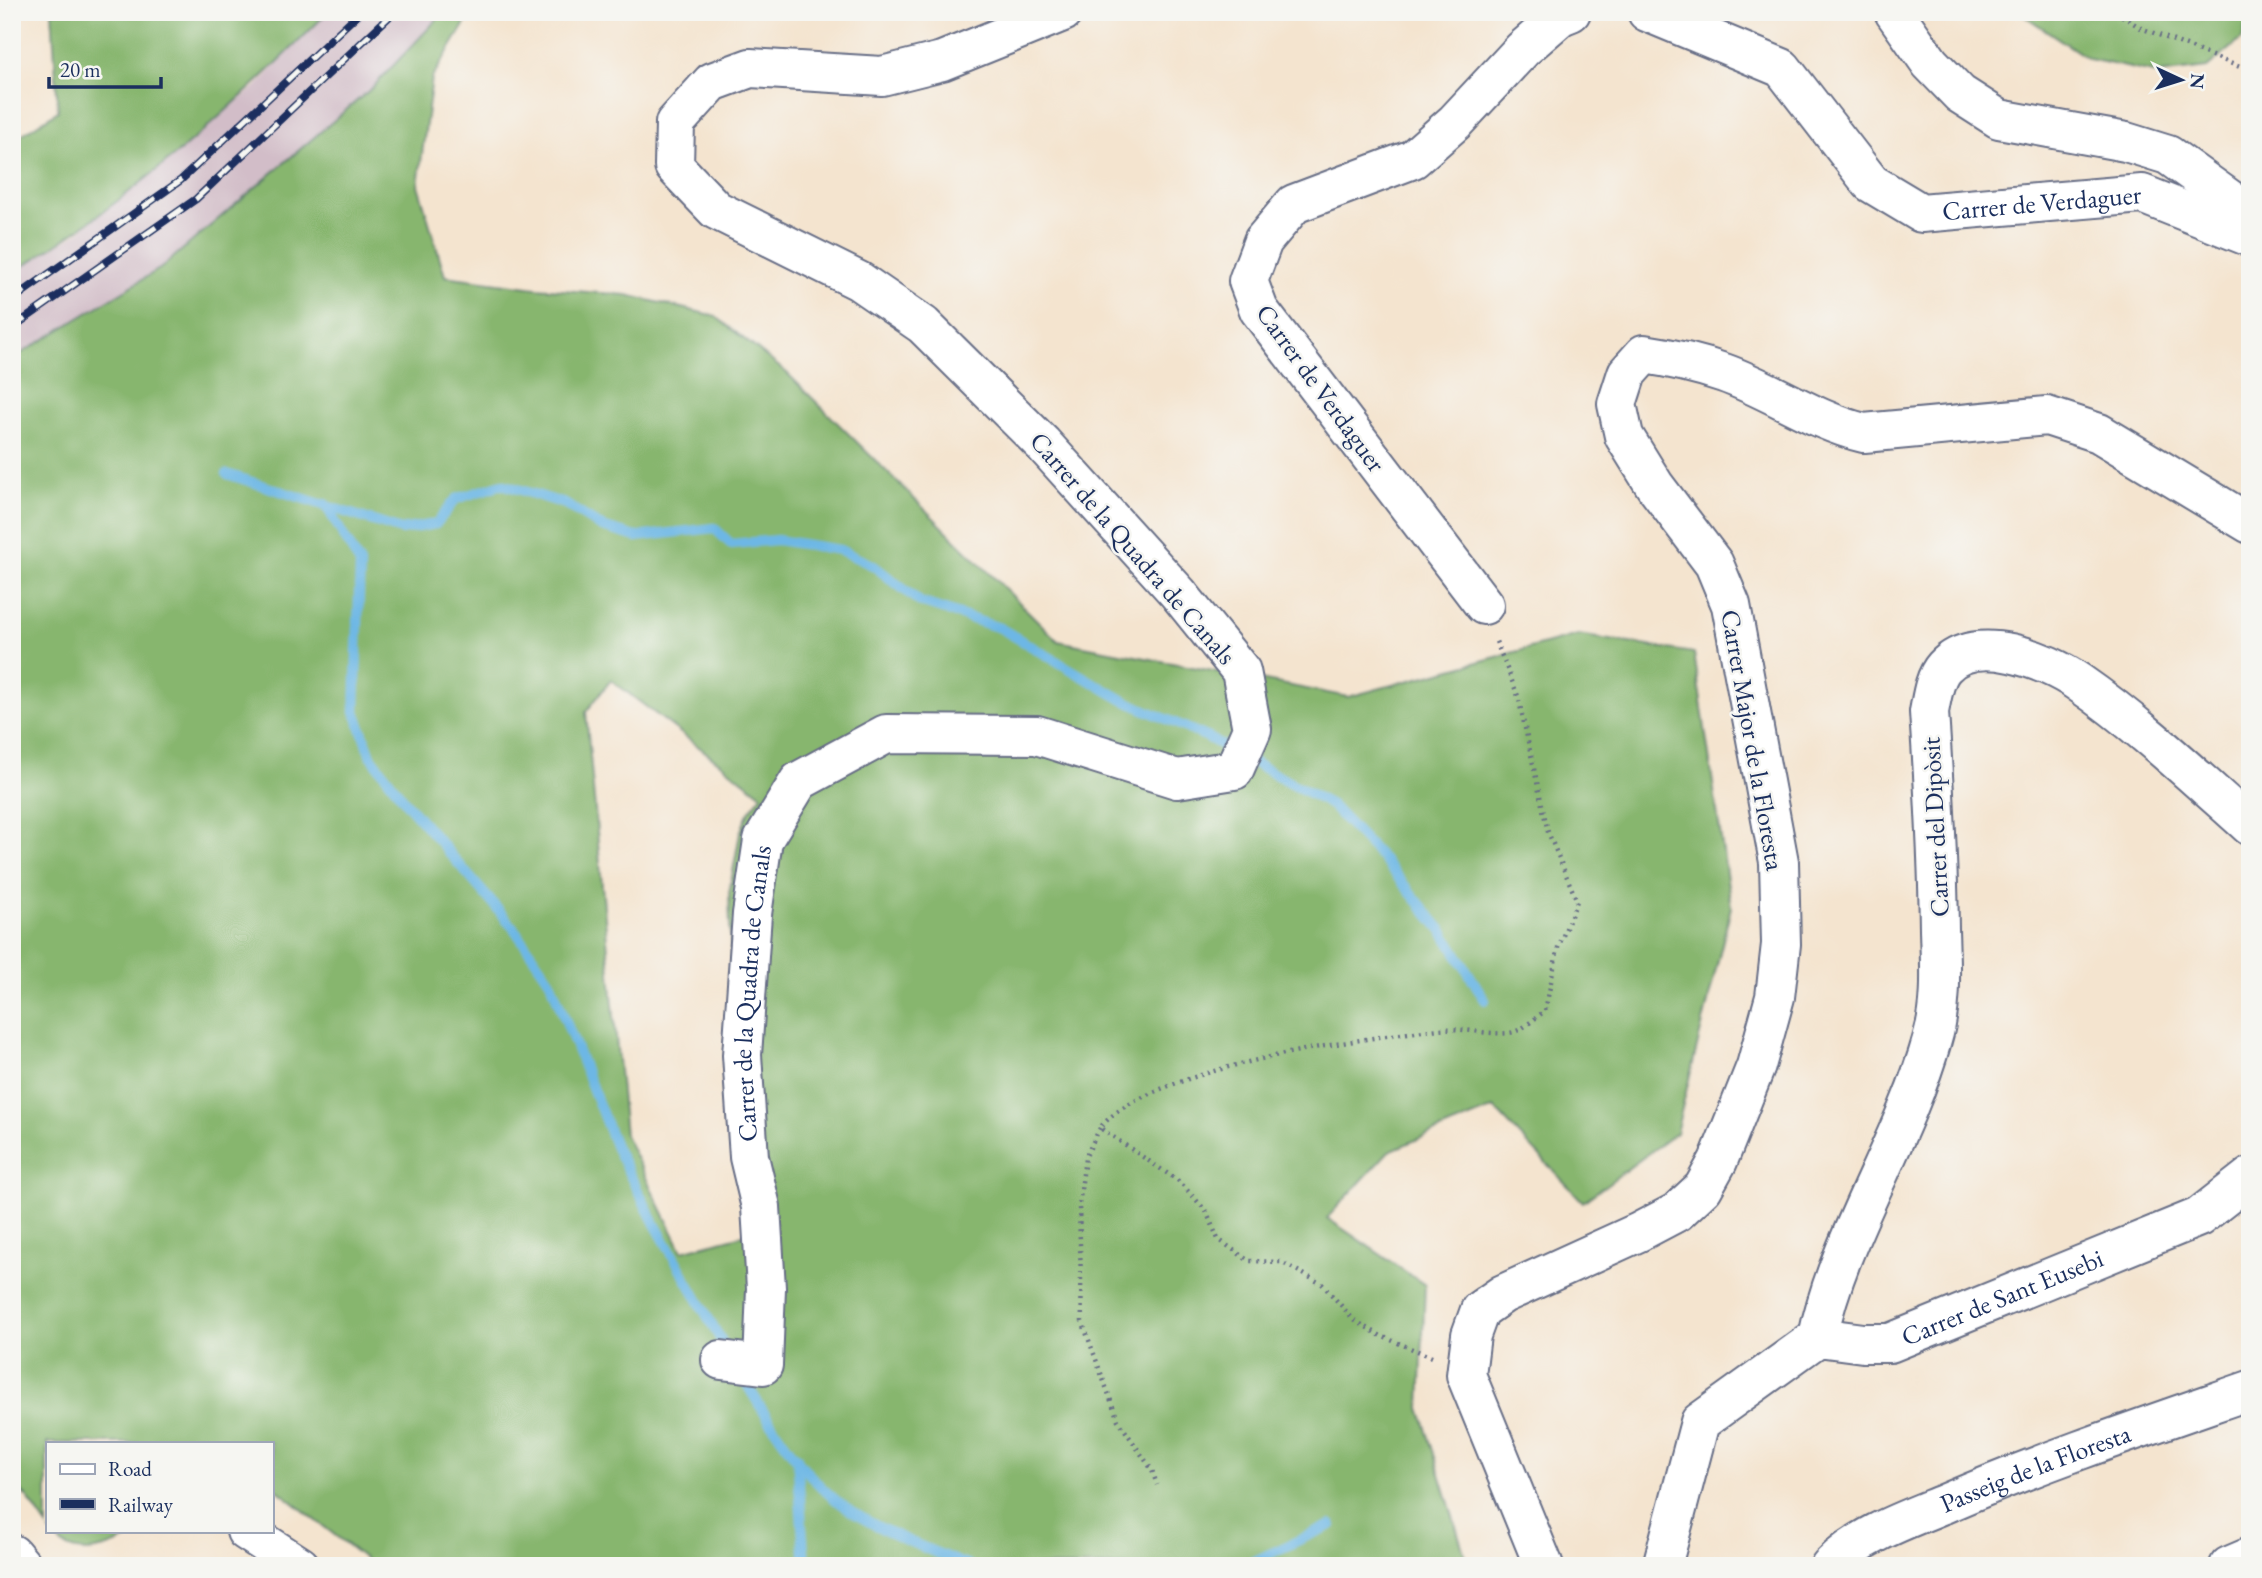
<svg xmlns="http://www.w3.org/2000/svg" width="2262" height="1578" viewBox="0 0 2262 1578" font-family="'EB Garamond',serif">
	<rect width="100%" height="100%" fill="#f6f6f2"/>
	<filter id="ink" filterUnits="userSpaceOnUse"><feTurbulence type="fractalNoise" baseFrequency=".0143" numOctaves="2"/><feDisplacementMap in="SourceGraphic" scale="14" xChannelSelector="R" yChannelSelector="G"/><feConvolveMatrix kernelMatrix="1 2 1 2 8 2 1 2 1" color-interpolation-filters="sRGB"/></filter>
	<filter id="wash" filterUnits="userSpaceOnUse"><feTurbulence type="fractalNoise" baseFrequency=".00686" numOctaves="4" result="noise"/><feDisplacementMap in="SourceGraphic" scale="28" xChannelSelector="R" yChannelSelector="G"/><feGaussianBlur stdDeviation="1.57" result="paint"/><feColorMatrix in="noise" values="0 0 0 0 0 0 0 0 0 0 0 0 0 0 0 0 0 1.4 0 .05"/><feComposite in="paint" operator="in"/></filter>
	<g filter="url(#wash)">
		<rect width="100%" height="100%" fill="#f4e4cf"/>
		<!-- industrial -->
		<path fill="#d2bdc8" d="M328,12H444L373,87L161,268L12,359V273L76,234L256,86Z"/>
		<!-- forest -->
		<path fill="#87b66e" stroke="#517266" stroke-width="2" fill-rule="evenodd" d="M52,12H328C233,109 129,202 12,273V141L58,111Z
			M444,12H472L432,78L418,185L445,276L536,288L627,295L715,316L787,373L1058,641L1348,697L1578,635L1694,653L1731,907L1676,1133L1583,1202L1494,1108L1389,1151L1327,1218L1425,1285L1420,1408L1468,1566H374L271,1485V1443H47V1526L27,1497L12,1484V359L161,268L373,87ZM611,680L762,795L748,813L740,833L729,893L731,960L754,1232L682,1251L625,1135L586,712Z
			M2019,12H2249L2242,39L2207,68L2158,74L2089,59Z
			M50,1531H140C113,1549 71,1565 50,1531Z"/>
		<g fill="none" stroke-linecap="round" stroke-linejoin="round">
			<!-- stream -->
			<path stroke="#6db7e5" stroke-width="10" d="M227,474L401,530L436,524L456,499L502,484L565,504L602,527L636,537L714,528L731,544L777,540L840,550L874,566L920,602L1000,628L1123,700L1207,737L1331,805L1381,857L1444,933L1485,1000
				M325,504L360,564L355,711L371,756L408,805L513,927L550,981L616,1148L655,1224L727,1351
				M739,1371C762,1411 796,1466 831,1496C865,1526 927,1549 969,1566
				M797,1457L805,1566
				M1244,1566L1331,1525"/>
		</g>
	</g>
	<g filter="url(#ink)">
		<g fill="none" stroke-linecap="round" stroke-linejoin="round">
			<!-- street casing -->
			<g stroke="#676e86" stroke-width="42">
				<g id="street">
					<path id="s1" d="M1647,12L1782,68L1871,183L1921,213L2142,194L2250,237"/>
					<path d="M1894,12L1930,63L1960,94L1999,119L2126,142L2168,155L2250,214"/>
					<path d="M1484,605L1259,310L1248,281L1263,241L1294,204L1413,159L1455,122L1523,49L1561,16L1571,12"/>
					<path d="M1818,1337C1838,1238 1904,1140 1932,1040C1943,1004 1940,967 1939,929C1938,857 1934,785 1929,712C1932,697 1934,678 1944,667C1976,632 2046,660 2078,682C2139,724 2195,777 2250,826"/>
					<path id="s2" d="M721,1360L763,1365L766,1288L761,1207L749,1157L742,1055L752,914L763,840L799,781L886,734L1037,735L1177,779L1234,770L1252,729L1241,671L1178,593L1043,444L923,325L859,281L716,210L674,166L675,123L712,82L750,68L882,76L942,61L1063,12"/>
					<path d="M246,1531L300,1566"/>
					<path d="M12,1554L22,1566"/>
					<path d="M1544,1566L1466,1375L1471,1335L1480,1310L1503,1294L1639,1232L1677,1212L1703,1188L1718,1161L1756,1066L1775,997L1781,944L1779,862L1731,605L1714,564L1655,486L1624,436L1617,404L1627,373L1644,354C1671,358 1698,364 1724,373C1772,390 1814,421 1864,433L2047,416L2099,433L2250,524"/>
					<path id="s3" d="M1662,1566L1700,1422L1818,1337L1863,1343H1890L2199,1217L2250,1177"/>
					<path d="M2229,1566L2250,1557"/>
				</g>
			</g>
			<!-- secondary casing -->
			<g stroke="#676e86" stroke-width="42">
				<g id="secondary">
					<path id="s4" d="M1830,1566C1860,1535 1907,1519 1946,1503C2046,1460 2147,1426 2250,1390"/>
				</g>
			</g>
			<!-- path -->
			<path stroke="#676e86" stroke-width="4.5" stroke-dasharray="2 5" stroke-linecap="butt" d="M2116,12L2141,28L2250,71
				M1100,1128L1085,1158L1079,1206L1082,1321L1118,1420L1152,1470L1157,1485
				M1432,1357L1381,1336L1354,1320L1322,1284L1281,1262L1249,1261L1218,1239L1206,1211L1180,1182L1100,1128C1145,1069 1363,1038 1439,1029C1459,1027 1497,1037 1514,1032C1524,1029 1536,1017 1545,1011L1558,948L1577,901L1548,832L1518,696L1495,639"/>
			<!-- street -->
			<use href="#street" stroke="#fff" stroke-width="38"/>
			<!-- secondary -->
			<use href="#secondary" stroke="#fff" stroke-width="38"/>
			<!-- rail casing -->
			<g stroke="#1b2f5e" stroke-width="8">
				<path id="rail" d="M12,300L181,180L360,12
					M12,328L196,199L394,12"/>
			</g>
			<!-- rail -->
			<use href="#rail" stroke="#f6f6f2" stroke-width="5" stroke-dasharray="16" stroke-linecap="butt"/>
		</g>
	</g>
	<g text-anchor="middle" stroke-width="5" stroke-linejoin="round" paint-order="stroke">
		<!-- street labels -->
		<g font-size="26" fill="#1b2f5e" stroke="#f6f6f2">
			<text dy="9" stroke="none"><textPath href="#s1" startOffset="471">Carrer de Verdaguer</textPath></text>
			<text transform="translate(1321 388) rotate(54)" y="9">Carrer de Verdaguer</text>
			<text transform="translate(1133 548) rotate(49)" y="9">Carrer de la Quadra de Canals</text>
			<text transform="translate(1753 740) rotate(80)" y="9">Carrer Major de la Floresta</text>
			<text transform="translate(1935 827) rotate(-93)" y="9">Carrer del Dipòsit</text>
			<text dy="9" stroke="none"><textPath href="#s2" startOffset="416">Carrer de la Quadra de Canals</textPath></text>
			<text dy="9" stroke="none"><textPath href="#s3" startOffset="488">Carrer de Sant Eusebi</textPath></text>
			<text dy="9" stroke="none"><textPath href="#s4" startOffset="229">Passeig de la Floresta</textPath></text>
		</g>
	</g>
	<!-- margin -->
	<rect width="2262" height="1578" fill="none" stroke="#f6f6f2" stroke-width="42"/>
	<!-- legend -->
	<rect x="46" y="1442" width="228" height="91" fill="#f6f6f2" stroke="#9ea6b7" stroke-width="2"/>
	<rect x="60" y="1464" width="35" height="10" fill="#ffffff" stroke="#9ea6b7" stroke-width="2"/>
	<text x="108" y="1476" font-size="21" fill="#1b2f5e">Road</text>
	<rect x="60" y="1499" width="35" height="10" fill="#1b2f5e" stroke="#9ea6b7" stroke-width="2"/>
	<text x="108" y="1512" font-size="21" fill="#1b2f5e">Railway</text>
	<!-- north arrow -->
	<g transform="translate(2181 80) rotate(94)" stroke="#f6f6f2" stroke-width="5" paint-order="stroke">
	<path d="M0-5L12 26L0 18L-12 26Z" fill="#1b2f5e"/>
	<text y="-10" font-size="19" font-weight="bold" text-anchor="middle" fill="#1b2f5e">N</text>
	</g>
	<!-- scale -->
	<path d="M49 77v10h112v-10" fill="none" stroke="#1b2f5e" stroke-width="3.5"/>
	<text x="60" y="77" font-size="21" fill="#1b2f5e" stroke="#f6f6f2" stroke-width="5" paint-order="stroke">20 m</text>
</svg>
